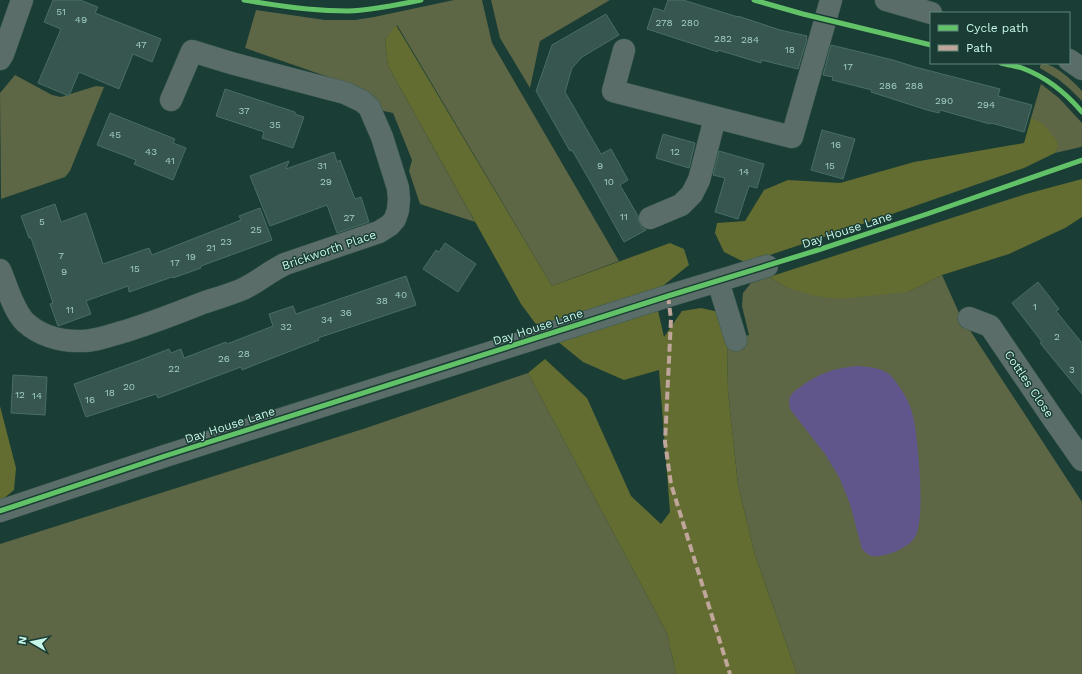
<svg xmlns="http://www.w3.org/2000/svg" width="1082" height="674" viewBox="0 0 1082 674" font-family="'Work Sans',sans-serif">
	<rect width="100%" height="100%" fill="#1a3d35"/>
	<!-- green -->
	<path fill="#5d6645" d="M454,0H482L492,43L619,261L552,286L397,25L385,40L388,66L475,222L420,204L409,171L412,160L393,113L379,110L372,95L363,89L245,48L256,10L325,20H355L374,17Z
		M491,0H610L540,41L530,88L500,38Z
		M1042,63C1056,65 1073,81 1082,91V101L1070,89L1058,79L1040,68V66Z
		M15,75L52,95L61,97L96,86L104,87L70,171L65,177L1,199L0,93Z
		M1041,84L1059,98L1082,123V146L1081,147L1055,153L1058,148L1031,118Z
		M942,275L960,315L1082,502V674H797L755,555L738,485L728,392L727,341L749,335L742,306L743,293L751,283L769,277L786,287L908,292Z
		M528,373L667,633L676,674H0V544L366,428Z"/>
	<!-- forest -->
	<path fill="#636d31" d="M396,25L552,286L670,243L684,249L689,265L654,293L664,337L682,311L701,308L719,312L727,341L728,392L738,485L755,555L797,674H676L667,633L528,373L545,359L587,398L631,496L661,524L670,512L659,370L624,380L583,362L535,323L521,304L388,66L385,40Z
		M1031,118L1043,124L1057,141L1058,148L1055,153L1024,168L892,214L746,263L724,252L715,233L717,223L745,221L764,190L788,180L840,183L914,162L1024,143Z
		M1082,179V217L1065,228L1009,254L942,275L908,292L838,299L811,295L786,287L769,277L1026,194Z
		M0,406L16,468L14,490L3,499H0Z"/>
	<!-- water -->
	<path fill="#61568b" d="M857,366C868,367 882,367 891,376C900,386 910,402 913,416C918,437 926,520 915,537C909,548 884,558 872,556C868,555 865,552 862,549L850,504L839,477L825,454L790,409C789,403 788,398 792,394C794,391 799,388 802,386C819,373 835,368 857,366Z"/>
	<!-- building -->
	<path fill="#36564f" stroke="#496e65" d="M53,0H80L98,7L95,13L161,39L152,62L133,54L119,89L79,72L69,96L38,83L61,29L44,22Z
		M668,0H683L738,17V16L780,30L807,36L806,39H807L798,69L761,60V63L718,50V52L647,29L654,8L664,11Z
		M606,14L619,35L582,57L572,68L565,92L601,154L611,149L628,180L620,185L638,216L639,223L642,228L646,230L624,242L590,181L572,150L570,151L536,91L552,45Z
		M831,45L893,60L915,67L1000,89L998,96L1032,105L1024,132L991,123L990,124L940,110L939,113L927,110L871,92L872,90L832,80L833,77L823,75Z
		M225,89L295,112V114L304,117L293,148L262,138L264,132L216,116Z
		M110,113L175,139L173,143L186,148L173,180L134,164L136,160L97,145Z
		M822,130L855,139L843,179L811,170Z
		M663,134L695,143L689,168L656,158Z
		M719,151L764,164L757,188L749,186L738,219L715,212L725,178L713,175Z
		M334,152L337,162L340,160L355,199L361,197L369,222L337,233L327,205L270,226L250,176L289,161L286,169Z
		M55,204L61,222L86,213L103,264L149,248L152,255L241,220L239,216L260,208L272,240L201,266V268L173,278L172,277L129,292L128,286L86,301L91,314L58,326L50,304L53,303L42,270L31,238H29L21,216Z
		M445,243L476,264L458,292L423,269L436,250L439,252Z
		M406,276L416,305L318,338L319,340L257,364L242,370L241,367L158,398L156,394L86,417L74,384L138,361L169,349L171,353L181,349L184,358L226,342L227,344L273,326L269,314L293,306L296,314Z
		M1038,282L1059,309L1056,311L1082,343V394L1040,343L1042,342L1012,303Z
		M13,375L47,377L45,415L11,413Z"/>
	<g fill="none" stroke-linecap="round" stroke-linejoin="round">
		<!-- minor casing -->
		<g stroke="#3b5c54" stroke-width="23">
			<path id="minor" d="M886,0L931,13
				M624,50L613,91L792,137L831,0
				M0,59L3,54L22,0
				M1069,60L1082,69
				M650,218L681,205L692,194L699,180L715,118
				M0,270C7,286 13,310 25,322C39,335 59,341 78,341C95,342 110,335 126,331C151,323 175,314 200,304C214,299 229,295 243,289C258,282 270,271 285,264L379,232L390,225L395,219L398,210L399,199L398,188L382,137L369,107L362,101L345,93L231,63L192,51L171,100
				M718,281L736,340
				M969,318L990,326L1054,420L1082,460
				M0,511L165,456L668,296L767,266"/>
		</g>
		<!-- minor -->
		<use href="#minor" stroke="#5b6d68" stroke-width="22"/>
		<!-- quiet -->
		<path stroke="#c0a59a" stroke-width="4" stroke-dasharray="8 4" stroke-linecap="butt" d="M668,296L671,319L665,442L671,484L730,674"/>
		<!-- cycleway casing -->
		<g stroke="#1a3c34" stroke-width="8">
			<path id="cycleway" d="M244,0C278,6 313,11 348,11C372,10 397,5 421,0
				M754,0L803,14L931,45
				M1001,63C1008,65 1016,66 1022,68C1046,77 1066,93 1082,112
				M0,511L165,456L668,296L818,250L927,214L1082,160"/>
		</g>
		<!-- cycleway -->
		<use href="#cycleway" stroke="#61c268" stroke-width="5"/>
	</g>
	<g text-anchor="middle" stroke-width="3" stroke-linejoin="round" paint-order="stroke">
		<!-- number labels -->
		<g font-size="10" fill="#a2cfc2">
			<text x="61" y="15">51</text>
			<text x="81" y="23">49</text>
			<text x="664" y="26">278</text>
			<text x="690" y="26">280</text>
			<text x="723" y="42">282</text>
			<text x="750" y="43">284</text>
			<text x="141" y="48">47</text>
			<text x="790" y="53">18</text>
			<text x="848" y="70">17</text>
			<text x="888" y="89">286</text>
			<text x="914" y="89">288</text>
			<text x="944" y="104">290</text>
			<text x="986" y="108">294</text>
			<text x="244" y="114">37</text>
			<text x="275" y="128">35</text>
			<text x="115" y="138">45</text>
			<text x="836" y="148">16</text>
			<text x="151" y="155">43</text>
			<text x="675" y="155">12</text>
			<text x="170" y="164">41</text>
			<text x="322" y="169">31</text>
			<text x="600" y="169">9</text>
			<text x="830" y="169">15</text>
			<text x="744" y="175">14</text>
			<text x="326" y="185">29</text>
			<text x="609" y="185">10</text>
			<text x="624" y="220">11</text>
			<text x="349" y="221">27</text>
			<text x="42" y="225">5</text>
			<text x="256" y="233">25</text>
			<text x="226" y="245">23</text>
			<text x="211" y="251">21</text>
			<text x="61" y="259">7</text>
			<text x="191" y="260">19</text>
			<text x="175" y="266">17</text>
			<text x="135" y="272">15</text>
			<text x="64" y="275">9</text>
			<text x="401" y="298">40</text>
			<text x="382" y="304">38</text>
			<text x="1035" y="310">1</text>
			<text x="70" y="313">11</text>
			<text x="346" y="316">36</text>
			<text x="327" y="323">34</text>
			<text x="286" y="330">32</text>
			<text x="1057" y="340">2</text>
			<text x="244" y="357">28</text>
			<text x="224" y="362">26</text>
			<text x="174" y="372">22</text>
			<text x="1072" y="373">3</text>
			<text x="129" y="390">20</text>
			<text x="110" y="396">18</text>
			<text x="20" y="398">12</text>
			<text x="37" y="399">14</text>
			<text x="90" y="403">16</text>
		</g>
		<!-- street labels -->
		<g font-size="12" fill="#c6f7e8" stroke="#1a3c34">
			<text transform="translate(847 230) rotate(-18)" y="4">Day House Lane</text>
			<text transform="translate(329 250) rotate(-19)" y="4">Brickworth Place</text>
			<text transform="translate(538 327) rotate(-18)" y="4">Day House Lane</text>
			<text transform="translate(1029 384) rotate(56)" y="4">Cottles Close</text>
			<text transform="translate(230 425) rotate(-18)" y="4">Day House Lane</text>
		</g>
	</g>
	<!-- legend -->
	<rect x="930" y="12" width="140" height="52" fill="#1a3c34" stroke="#5f877c"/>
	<rect x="938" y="25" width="20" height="6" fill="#61c268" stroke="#5f877c"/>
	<text x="966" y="32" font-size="12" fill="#c6f7e8">Cycle path</text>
	<rect x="938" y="45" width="20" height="6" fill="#c0a59a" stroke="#5f877c"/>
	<text x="966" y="52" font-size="12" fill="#c6f7e8">Path</text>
	<!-- north arrow -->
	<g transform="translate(32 642) rotate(279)" stroke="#1a3c34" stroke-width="3" paint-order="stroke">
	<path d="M0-3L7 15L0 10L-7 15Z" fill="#c6f7e8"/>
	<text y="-6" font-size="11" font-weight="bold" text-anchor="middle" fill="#c6f7e8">N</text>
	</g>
</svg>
